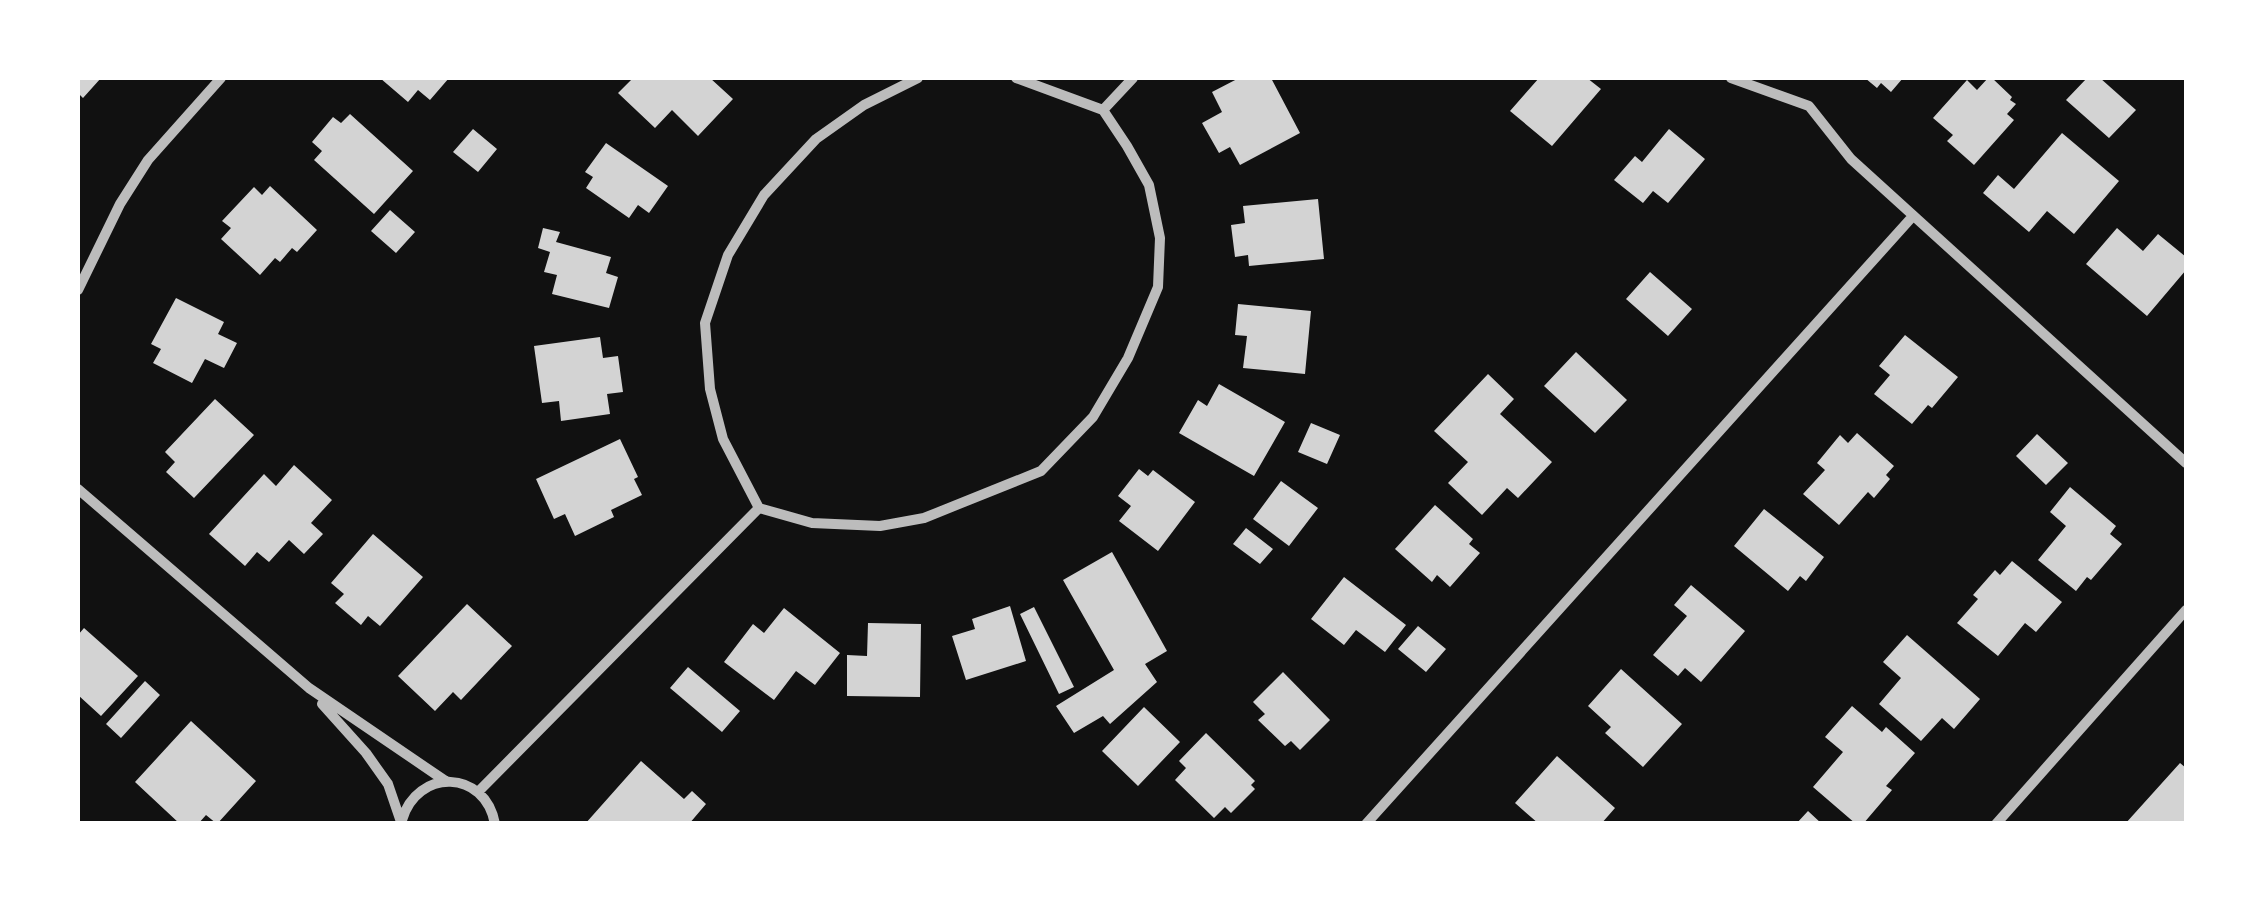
<svg xmlns="http://www.w3.org/2000/svg" width="2264" height="901" viewBox="0 0 2264 901" font-family="'Golos Text',sans-serif">
	<rect width="100%" height="100%" fill="#111"/>
	<!-- building -->
	<path fill="#d3d3d3" d="M78,78H101L83,98L78,93Z
		M380,78H449L430,100L418,90L408,102Z
		M633,78H710L733,99L698,136L672,110L655,128L618,93Z
		M1239,78H1271L1300,133L1240,165L1230,147L1219,153L1202,123L1222,112L1212,92Z
		M1539,78H1587L1601,89L1552,146L1510,111Z
		M1865,78H1903L1891,92L1881,83L1877,88Z
		M1988,78H1992L2012,97L2010,100L2016,104L2007,114L2014,120L1974,165L1947,141L1953,135L1933,118L1967,80L1977,90Z
		M2087,78H2100L2136,110L2109,138L2066,100Z
		M350,114L413,171L374,214L314,160L322,151L312,142L333,117L341,123Z
		M473,129L497,149L478,172L453,152Z
		M1669,129L1705,159L1668,203L1653,191L1643,203L1614,180L1635,156L1642,162Z
		M2062,133L2119,181L2074,234L2047,211L2029,232L1983,193L1998,175L2014,189Z
		M606,143L668,186L649,213L638,205L629,218L586,188L593,177L585,172Z
		M270,186L317,230L297,252L292,248L280,262L275,258L260,275L221,239L231,228L222,221L254,187L262,195Z
		M1318,199L1324,259L1249,266L1248,255L1235,257L1231,225L1245,223L1243,206Z
		M390,210L415,232L396,253L371,231Z
		M543,228L560,232L556,242L611,257L606,273L618,277L609,308L552,294L557,275L544,272L550,252L538,248Z
		M2117,228L2143,251L2158,234L2186,257V270L2147,316L2086,264Z
		M1650,272L1692,309L1668,336L1626,299Z
		M176,298L224,322L218,334L237,343L224,368L205,359L192,383L153,363L161,349L151,344Z
		M1238,304L1311,311L1305,374L1243,368L1247,336L1235,335Z
		M1905,335L1958,377L1932,408L1928,405L1912,424L1874,394L1890,375L1879,366Z
		M600,337L603,358L618,356L623,392L607,394L610,414L561,421L559,401L542,403L534,346Z
		M1576,352L1627,400L1595,433L1544,386Z
		M1488,374L1514,399L1500,414L1552,462L1518,498L1507,488L1482,515L1448,483L1468,462L1434,431Z
		M1219,384L1285,422L1254,476L1179,433L1198,400L1207,406Z
		M215,399L254,435L194,498L166,472L175,462L165,452Z
		M1311,423L1340,435L1327,464L1298,452Z
		M1857,433L1894,466L1886,475L1890,479L1874,498L1868,492L1839,525L1803,494L1825,470L1817,463L1840,435L1848,443Z
		M2037,434L2068,463L2046,485L2016,456Z
		M620,439L638,477L634,479L642,495L611,510L614,517L575,536L565,514L554,519L536,479Z
		M294,465L332,500L311,523L323,534L304,554L289,540L269,562L257,552L245,566L209,534L264,474L276,486Z
		M1139,469L1148,476L1153,470L1195,502L1158,551L1119,521L1131,506L1118,496Z
		M1281,481L1318,508L1289,546L1253,519Z
		M2070,487L2116,526L2110,534L2122,544L2091,580L2087,577L2076,591L2038,560L2066,526L2050,512Z
		M1435,505L1473,539L1469,544L1480,553L1450,587L1437,575L1432,582L1395,549Z
		M1764,509L1824,557L1806,581L1800,576L1788,591L1734,546Z
		M1246,528L1273,549L1260,564L1233,544Z
		M373,534L423,577L380,626L368,616L361,625L335,603L344,594L331,583Z
		M1112,552L1167,651L1145,664L1157,682L1110,724L1103,716L1074,733L1056,706L1114,670L1063,580Z
		M2012,561L2062,602L2036,632L2025,623L1998,656L1957,623L1978,599L1973,595L1995,570L2000,575Z
		M1344,577L1406,625L1385,652L1356,630L1344,645L1311,619Z
		M1691,585L1745,631L1701,682L1685,668L1678,676L1653,655L1687,616L1674,605Z
		M467,604L512,646L461,700L453,692L435,711L398,676Z
		M1010,606L1026,661L966,680L952,636L975,629L972,619Z
		M1034,607L1074,687L1059,694L1020,614Z
		M784,608L840,653L815,685L796,671L774,700L724,662L753,624L764,633Z
		M868,623L921,624L920,697L847,696V655L867,656Z
		M1418,626L1446,649L1426,672L1398,649Z
		M84,628L138,676L101,716L78,695V635Z
		M1907,635L1980,699L1954,729L1942,718L1921,741L1879,704L1901,678L1883,662Z
		M688,667L740,711L722,732L670,688Z
		M1621,669L1682,724L1643,767L1605,733L1611,727L1588,706Z
		M1283,672L1330,720L1300,750L1291,741L1285,746L1258,720L1265,714L1253,702Z
		M145,681L160,695L121,738L106,724Z
		M1852,706L1882,732L1886,727L1915,753L1886,786L1892,790L1863,824H1856L1813,787L1843,752L1825,737Z
		M1144,707L1180,742L1138,786L1102,751Z
		M191,721L256,781L217,824L206,815L198,824H180L135,782Z
		M1206,733L1255,781L1251,785L1255,789L1231,813L1225,807L1214,818L1175,780L1186,768L1179,761Z
		M1557,756L1615,808L1601,824H1539L1515,803Z
		M641,761L684,799L692,791L706,804L689,824H585Z
		M2180,763L2186,768V824H2125Z
		M1808,811L1822,824H1796Z"/>
	<g fill="none" stroke-linecap="round" stroke-linejoin="round">
		<!-- minor -->
		<path stroke="#bcbcbc" stroke-width="10" d="M918,78L864,105L816,139L764,195L728,255L705,323L710,389L723,439L759,508L812,523L880,526L924,518L1041,471L1093,417L1128,358L1158,287L1160,238L1149,185L1127,146L1103,110L1016,78
			M1731,78L1809,106L1851,159L2186,463
			M1103,110L1133,78
			M78,290L120,204L148,160L221,78
			M78,489L309,688L447,782
			M322,704L366,753L388,784L401,822
			M478,792L759,508
			M402,820C417,768 485,769 495,824
			M1366,824L1913,216
			M1996,824L2186,610"/>
	</g>
	<!-- border -->
	<rect width="2264" height="901" fill="none" stroke="#ffffff" stroke-width="160"/>
</svg>
